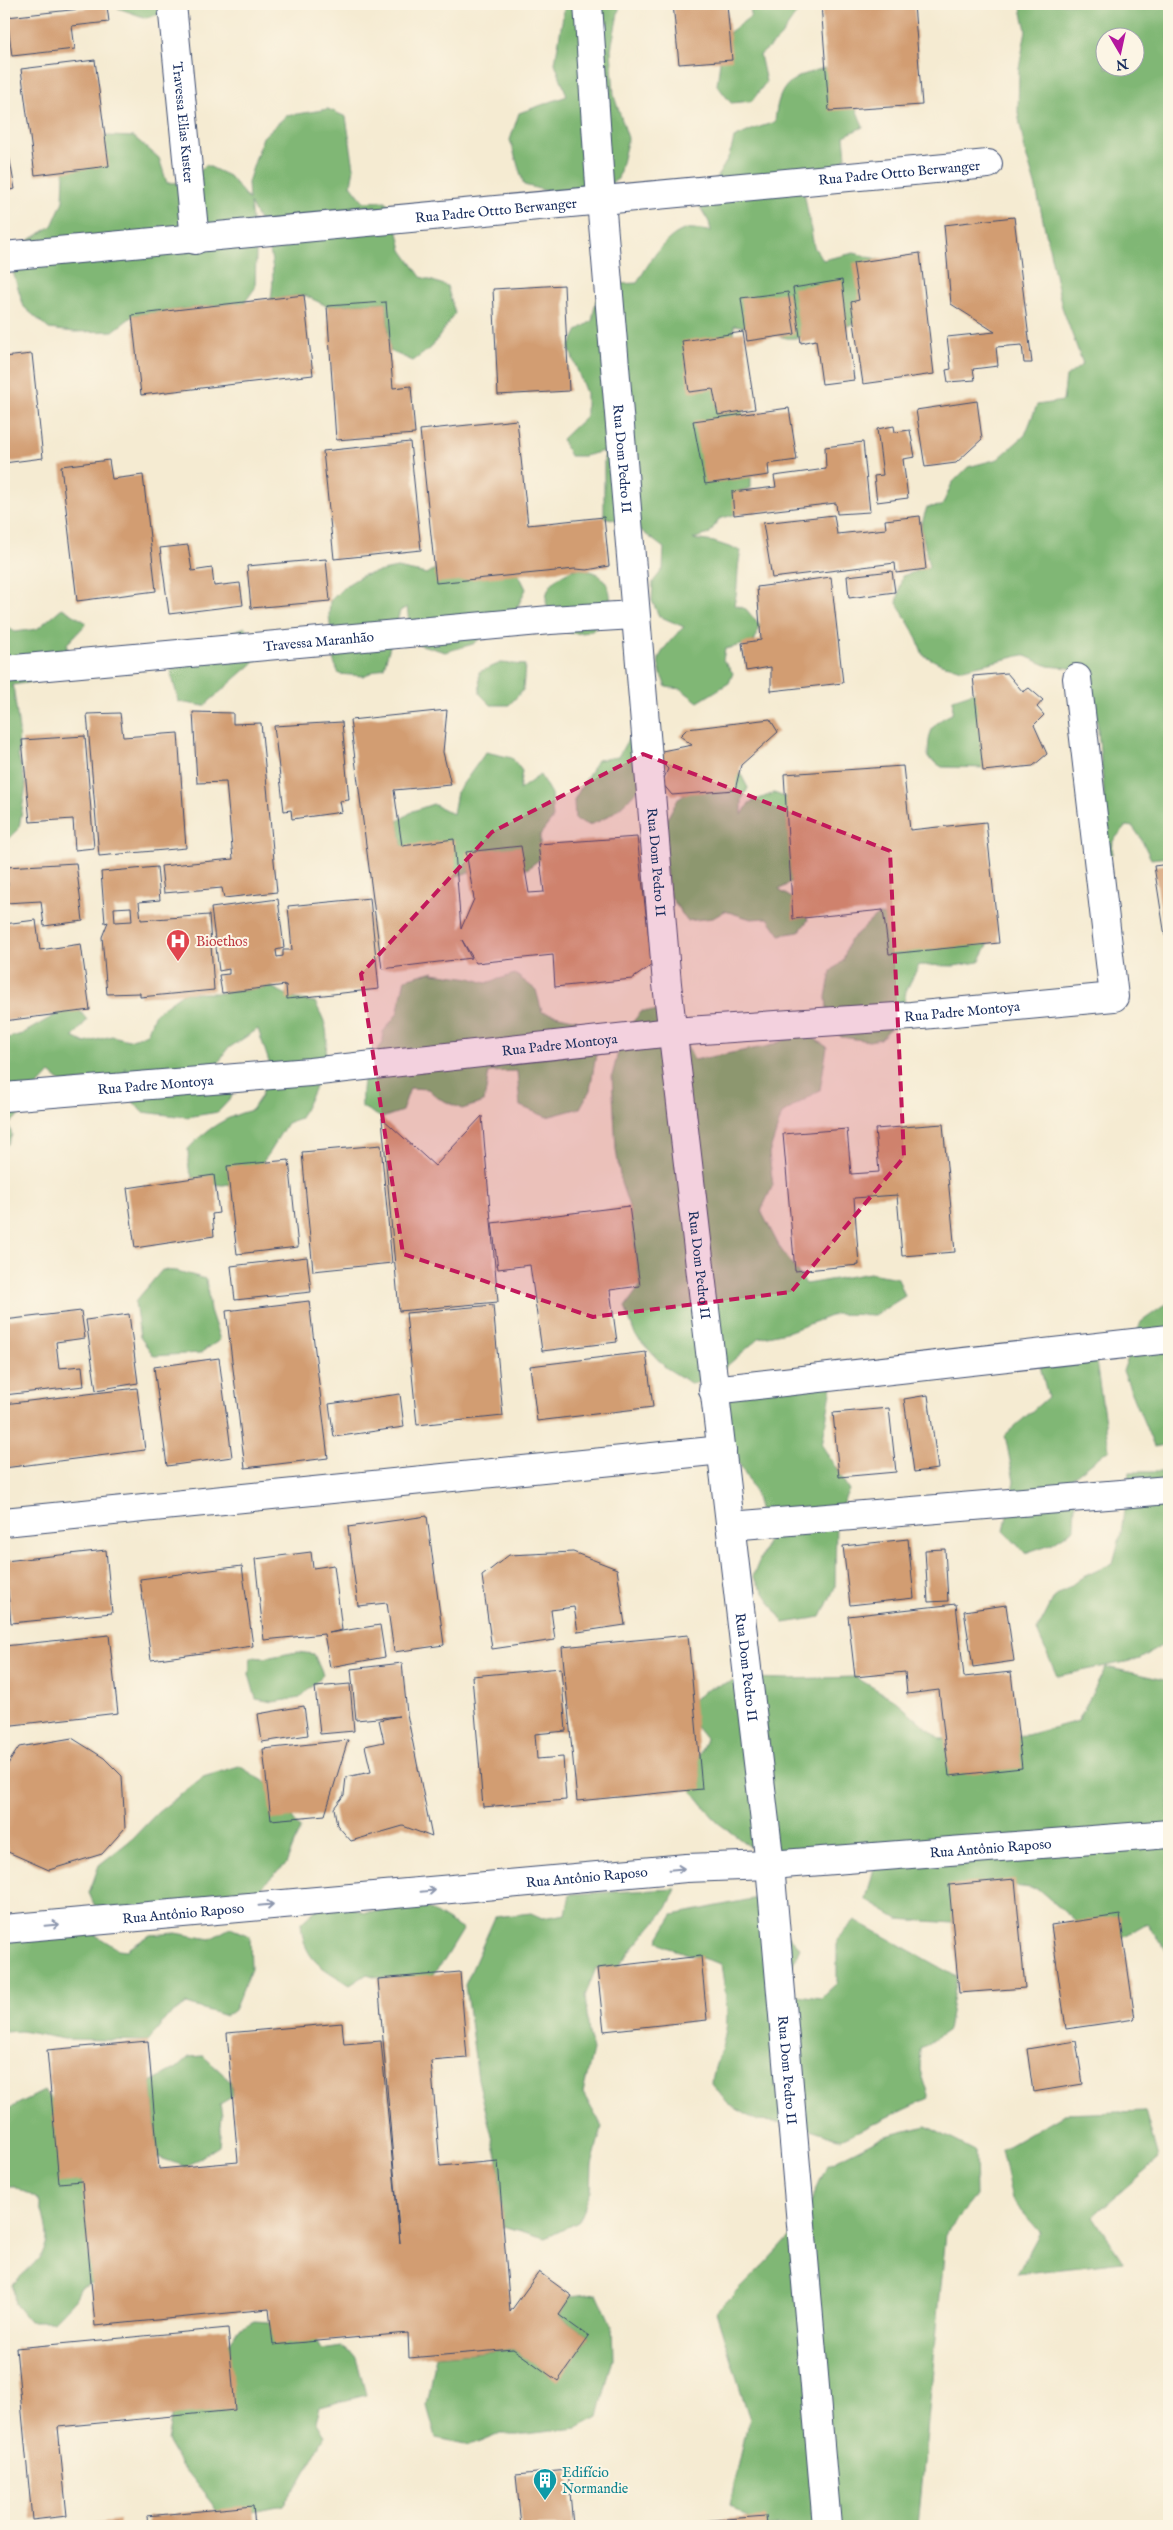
<svg xmlns="http://www.w3.org/2000/svg" width="1173" height="2530" viewBox="0 0 1173 2530" font-family="'IM FELL English',serif">
	<rect width="100%" height="100%" fill="#fcf5e5"/>
	<filter id="ink" filterUnits="userSpaceOnUse"><feTurbulence type="fractalNoise" baseFrequency=".02" numOctaves="2"/><feDisplacementMap in="SourceGraphic" scale="10" xChannelSelector="R" yChannelSelector="G"/><feConvolveMatrix kernelMatrix="1 2 1 2 8 2 1 2 1" color-interpolation-filters="sRGB"/></filter>
	<filter id="wash" filterUnits="userSpaceOnUse"><feTurbulence type="fractalNoise" baseFrequency=".0096" numOctaves="4" result="noise"/><feDisplacementMap in="SourceGraphic" scale="20" xChannelSelector="R" yChannelSelector="G"/><feGaussianBlur stdDeviation="1.12" result="paint"/><feColorMatrix in="noise" values="0 0 0 0 0 0 0 0 0 0 0 0 0 0 0 0 0 1.4 0 .05"/><feComposite in="paint" operator="in"/></filter>
	<g filter="url(#wash)">
		<rect width="100%" height="100%" fill="#f5ebd2"/>
		<!-- forest -->
		<path fill="#80b774" stroke="#4e7369" fill-rule="evenodd" d="M118,4H178L173,10L146,18L118,8Z
			M565,4H620L611,49L614,96L628,138L618,179L581,200L524,185L510,140L519,113L567,96L555,63Z
			M750,4H803L778,40L760,55L766,82L752,101L731,103L717,85L720,61L730,32L751,16Z
			M1020,4H1169V857L1151,859L1140,837L1133,827L1126,826L1113,841L1112,854L1102,858L1104,792L1095,699L1080,669L1048,666L1023,655L963,669L941,664L923,655L915,634L897,603L902,576L929,567L921,526L927,507L942,506L952,483L968,467L998,459L1025,435L1037,405L1063,401L1066,377L1083,364L1062,307L1036,188L1025,151L1018,113L1019,69L1026,30ZM1106,38H1136V68H1106Z
			M824,68C845,82 855,104 863,127L844,136L846,157L828,173L801,175L814,247L823,260L854,253L888,262L860,321C848,327 799,340 787,338C769,334 753,327 734,325L736,398L745,418L751,465V488L740,491V513L719,519L709,534L693,539L714,542L741,551C736,570 739,586 734,605L746,609L760,626L754,642L725,649L723,660L733,673L729,683L698,702L681,689L666,687C663,679 657,667 659,659C661,650 677,633 684,627L659,616L652,601L653,582L663,569L664,548L632,524L604,517V451L584,456H570L562,439L586,416V393L569,348L578,330L592,321L596,300L617,284L637,283C648,265 664,235 687,229C693,228 704,231 711,231L709,222L698,204C713,179 729,167 734,138L754,129L775,122C778,84 790,78 824,68Z
			M328,109L346,117L354,168L351,185L364,202L386,201L395,219L402,250L421,277L447,286L455,313L432,347L413,361L390,351L386,302L327,306L304,295L271,299C277,261 268,236 250,203L256,254L255,288L245,302L134,315L113,331L74,332L49,329L24,307L13,272V250L52,226L63,201L64,173L80,135L134,137L159,158L167,183L189,182L206,165L229,176L249,200L248,182L263,137L286,116Z
			M441,565H514L526,589L514,614L473,644L445,652L408,641L410,630L407,607L400,611L384,667L363,676L339,674L334,662L329,615L330,601L345,586L363,575L397,568L427,574Z
			M575,569C630,567 616,645 566,632C560,625 549,615 547,606C542,587 559,574 575,569Z
			M62,608L87,623L67,644L68,676L13,685L19,730L18,755L26,786L19,828L4,843V625L15,632L37,629Z
			M245,627L260,657L204,706L179,702L171,674L174,647L218,637Z
			M501,663L525,665L523,690L509,705H491L480,694L479,672Z
			M989,687L992,768L942,767L928,758C929,735 928,724 952,714L953,699Z
			M628,739L638,740L645,780C630,799 612,819 588,825L575,819L574,800L597,760L618,757Z
			M486,752L512,758L522,771L519,790L540,775L551,794L553,818L540,835V859L527,869L511,864L479,869L457,876L448,873L402,846L398,821L413,811L433,804L453,814L457,792Z
			M734,761L748,788L742,799V815L749,803L774,793L790,799L804,873L779,890L798,902L808,920L799,932L780,935L768,918L751,919L725,911L713,918L687,921L670,896L660,832L677,800Z
			M877,915L897,916L992,937L979,962L954,966L919,965L906,991L902,1014L881,1039L869,1041L841,1037L828,1019L826,997L831,971L843,961L849,941Z
			M434,971L432,973L471,978L486,983L515,974L536,990L542,1012L577,1020L598,1043L590,1090L580,1108L547,1117L520,1106L517,1071L489,1072L484,1102L462,1109L438,1098L428,1089L410,1088L402,1111L382,1118L362,1107C361,1079 364,1065 383,1043V1032L397,1014L405,979Z
			M271,987L295,999L315,1002C318,1009 323,1017 325,1024C333,1056 314,1090 300,1118L287,1123L263,1162L237,1183L223,1185L195,1183L189,1169L188,1149C206,1129 227,1116 252,1110L261,1096L270,1065L258,1029L227,1049L217,1065L232,1097L218,1112L187,1117L142,1112L125,1092L126,1067L123,1076L62,1083L50,1073L24,1101L20,1114L9,1125L12,1135L8,1144L4,1146V1039L22,1034L64,1010L80,1011L87,1020L73,1037L85,1043L112,1036L129,1040L147,1034L155,1013L183,993H222Z
			M642,1011L671,1012L694,1060L769,1046L804,1032L827,1047L820,1090L782,1114L769,1154L773,1185L761,1211L780,1248L806,1284L870,1273L898,1278L905,1296L875,1315L836,1314L790,1331L759,1338L713,1378L692,1384L665,1367L635,1335L625,1307L640,1286L629,1206L621,1183L616,1149L612,1076L623,1033Z
			M162,1270L177,1271L206,1279L210,1310L220,1340L200,1353L154,1356L140,1337L135,1302Z
			M1169,1302V1444L1154,1447L1123,1371L1141,1322Z
			M1095,1355L1109,1449L1067,1482L1075,1503L1074,1529L1051,1544L1025,1553L1004,1531L1014,1481L1005,1435L1048,1397L1040,1366Z
			M733,1386H832L822,1445L849,1490L836,1516L835,1587L821,1617L784,1623L753,1576L768,1540L754,1490L721,1432Z
			M1129,1472H1169V1641L1140,1659L1057,1676L1037,1631L1054,1598L1081,1578L1113,1563L1121,1533Z
			M297,1652L314,1654L323,1675L300,1698L273,1702L256,1699L249,1674L251,1657L265,1658Z
			M1106,1667L1169,1681V1955L1147,1923L1123,1937L1075,1921L1038,1889L982,1882L953,1923L898,1919L866,1900L878,1852L769,1861L717,1822L687,1785L706,1739L683,1710L708,1688L747,1678L788,1679L855,1677L893,1699L940,1739L1027,1735L1078,1721Z
			M239,1766L267,1783L300,1829L286,1864L266,1882L257,1895L101,1920L89,1893L99,1865L132,1839L157,1813L203,1777Z
			M676,1889L667,1908L618,1966L596,1968L585,1996L589,2034L593,2050L583,2093L602,2127L592,2165L591,2191L578,2222L546,2238L503,2226L498,2161L478,2079L465,1985L495,1917L531,1913L542,1918L566,1914L570,1894Z
			M757,1898L775,1923L800,1947L781,1993L821,1998L837,1983V1939L855,1920L957,1977L948,2030L921,2049L920,2070L929,2098L841,2139L792,2123L758,2121L728,2104L712,2084C713,2066 722,2052 725,2035C730,2013 724,1986 721,1964L666,1947L658,1940L673,1915Z
			M341,1903L364,1912L384,1911L402,1906L426,1907L463,1930L444,1961L430,1977L381,1978L367,1974L350,1985C320,1966 304,1961 301,1923L322,1904Z
			M84,1928L118,1949L127,1950L150,1935L176,1933L210,1939L230,1928L250,1936L251,1969L234,2010L226,2016L187,2004L167,2017L148,2041L64,2039L21,2031L4,2032V1942Z
			M203,2056L231,2081L232,2097L220,2104L222,2115L219,2146L186,2167L158,2157L151,2082L177,2068L189,2057Z
			M44,2091L66,2116L100,2262L91,2283L81,2287L75,2299L54,2321H29L15,2304L13,2284C49,2249 54,2251 39,2200L15,2186H4V2111Z
			M1145,2111L1158,2159L1093,2216L1123,2262L1017,2274L1040,2232L1012,2200L1001,2150L1064,2114Z
			M926,2126L975,2151L976,2196L946,2233L918,2526H760L730,2505L749,2417L716,2312L767,2261L801,2224L827,2165L882,2137Z
			M597,2293L612,2326L613,2358L598,2417L577,2428L526,2434H497L470,2445L436,2438L427,2406L436,2356L513,2349L558,2380L589,2337L559,2315L572,2296Z
			M254,2321L286,2323L310,2329L321,2350L342,2347L356,2357L366,2395L320,2407L316,2421L325,2436L299,2483L283,2505L253,2511L217,2510L181,2465L167,2441L174,2401L226,2347L239,2329Z"/>
		<g id="blocks">
			<!-- building -->
			<path fill="#d29d72" fill-rule="evenodd" d="M673,4H727L732,60L679,64Z
				M821,4H914L922,105L829,111Z
				M107,6L109,22L72,26L75,49L12,56L7,17Z
				M95,60L109,166L35,175L21,69Z
				M4,127L15,189L4,191Z
				M1014,217L1032,363H1024L1022,345L996,347L998,366L973,369L975,380L948,382L946,370L951,369L947,337L995,332L951,304L944,225Z
				M920,253L934,374L863,384L851,302L859,300L853,263Z
				M842,280L854,380L822,384L816,340L801,343L793,288Z
				M564,285L569,391L498,395L493,289Z
				M788,292L795,334L747,341L741,298Z
				M304,295L313,375L141,395L132,315Z
				M386,302L393,388L411,386L415,434L336,440L327,306Z
				M743,332L755,409L718,415L713,389L689,392L682,341Z
				M32,354L43,458L4,463V357Z
				M977,401L982,439L956,463L925,467L916,410Z
				M789,408L797,460L768,464L769,475L705,484L693,421Z
				M517,420L528,525L604,517L609,566L587,570L575,569L436,583L420,430Z
				M894,426L895,432L910,430L915,457L903,459L908,498L877,502L874,476L883,475L877,429Z
				M410,442L421,550L334,559L323,451Z
				M863,442L870,512L837,514L836,503L734,515L732,492L776,487L774,476L826,469L825,447Z
				M109,460L112,479L143,475L156,591L77,601L61,466Z
				M834,515L837,534L886,529L885,520L920,516L926,569L896,573L895,563L772,578L763,523Z
				M188,545L192,571L212,568L214,586L240,583L243,605L169,614L160,548Z
				M326,559L330,601L251,608L247,566Z
				M892,571L895,592L849,598L847,576Z
				M831,577L843,683L771,691V667L746,671L742,643L761,640L757,587Z
				M1007,673L1023,692L1029,688L1043,700L1037,707L1044,715L1034,725L1047,754L1033,766L983,771L973,676Z
				M447,710L443,752L451,785L394,790L402,846L454,839L461,929L474,899L466,852L521,846L529,893L544,892L538,844L637,837L652,965L632,979L555,987L553,955L476,963L462,940L471,958L382,969L350,720Z
				M193,712L233,713V724L261,723L277,892L224,898L222,888L164,893L161,866L233,859L226,782L197,783Z
				M120,713L123,737L178,733L186,848L99,856L87,714Z
				M770,719L778,732L741,765L735,790L672,795L662,783L668,769L652,753L692,745L680,736L687,729Z
				M342,722L349,800L340,801L342,812L292,819L291,810L284,811L274,726Z
				M85,736L94,848L75,850L73,819L30,822L22,740Z
				M903,766L910,830L986,822L999,943L889,954L883,910L793,919L784,774Z
				M76,863L83,921L44,926L41,901L5,903L4,885H8L6,867Z
				M1169,864V935L1165,936L1154,866Z
				M157,867L160,900L139,902L141,920L209,915L214,990L140,997V993L107,994L102,937L108,922L105,923L101,872ZM131,907L132,921L115,922L114,908Z
				M370,898L379,989L287,999L286,985L222,993L219,975L229,974V969L219,971L211,908L278,899L284,948L276,950L277,957L283,956V950H292L288,906Z
				M36,920L40,950L81,944L90,1010L4,1021V924Z
				M482,1116L498,1302L399,1311L382,1118L435,1166Z
				M943,1124L955,1252L902,1256L897,1195L854,1198L859,1265L795,1271L783,1134L847,1129L851,1174L879,1172L875,1129Z
				M381,1145L392,1263L313,1271L302,1152Z
				M289,1160L298,1247L237,1254L227,1166Z
				M214,1175L219,1213L212,1214L214,1236L135,1248L127,1188Z
				M629,1206L640,1286L610,1290L617,1342L542,1351L530,1265L498,1269L492,1223Z
				M307,1257L311,1292L235,1300L231,1266Z
				M309,1301L328,1458L245,1468L226,1311Z
				M493,1305L503,1416L417,1425L406,1313Z
				M81,1311L85,1338L56,1342L59,1368L82,1366L84,1386L4,1395V1320Z
				M129,1314L138,1383L96,1390L86,1320Z
				M646,1352L653,1407L537,1421L530,1366Z
				M219,1358L232,1457L167,1466L154,1367Z
				M137,1388L145,1450L4,1468V1404Z
				M400,1394L404,1427L334,1437L329,1404Z
				M928,1395L938,1469L914,1472L904,1399Z
				M889,1408L896,1472L839,1477L833,1413Z
				M427,1516L444,1645L394,1652L387,1603L358,1606L348,1527Z
				M908,1539L914,1598L850,1605L843,1546Z
				M945,1549L948,1601L928,1602L925,1550Z
				M106,1550L112,1613L11,1623L5,1561Z
				M311,1552L313,1568L334,1565L342,1630L329,1633L380,1625L385,1657L330,1667L324,1634L264,1640L255,1559Z
				M573,1552L617,1569L625,1625L578,1632L574,1607L551,1610L555,1640L492,1649L482,1576L509,1555Z
				M242,1566L253,1646L151,1660L140,1579Z
				M956,1604L964,1677L1011,1672L1022,1768L949,1776L939,1690L907,1694L905,1672L855,1677L848,1616Z
				M1006,1605L1014,1661L973,1667L964,1611Z
				M109,1635L118,1713L4,1726V1646Z
				M688,1635L702,1789L577,1801L562,1647Z
				M402,1663L407,1714L432,1837L403,1826L351,1841L337,1825L334,1808L344,1795L346,1777L371,1772L365,1746L384,1742L379,1720L399,1716L356,1720L351,1669Z
				M561,1668L566,1731L535,1734L537,1759L563,1757L566,1800L483,1807L472,1676Z
				M350,1684L354,1731L320,1734L315,1687Z
				M304,1706L308,1735L262,1742L258,1714Z
				M72,1738L104,1758L122,1776L125,1828L102,1854L49,1870L8,1852L4,1834V1770L19,1747Z
				M348,1740L325,1815L271,1820L263,1749Z
				M1015,1879L1025,1988L959,1993L949,1885Z
				M1120,1915L1135,2019L1066,2029L1051,1925Z
				M701,1956L707,2020L604,2031L597,1968Z
				M460,1972L467,2058L431,2061L440,2166L498,2161L510,2312L539,2272L572,2296L559,2315L589,2337L558,2381L513,2349L409,2358L408,2333L273,2345L269,2309L95,2326L82,2181L59,2183L47,2050L148,2041L159,2169L238,2162L227,2033L342,2023L344,2044L381,2041L400,2243L378,1979Z
				M1076,2041L1083,2084L1033,2092L1027,2049Z
				M228,2328L235,2410L58,2427L67,2516L32,2520L16,2348Z
				M568,2470L573,2526H521L516,2475Z
				M253,2506L255,2526H148L147,2516Z
				M766,2516L767,2526H700V2521Z
				M119,2520L120,2526H77V2525Z"/>
		</g>
	</g>
	<g filter="url(#ink)">
		<use href="#blocks" fill-opacity="0" stroke="#3c4b6f" stroke-width="1"/>
		<g fill="none" stroke-linecap="round" stroke-linejoin="round">
			<!-- street casing -->
			<g stroke="#3c4b6f" stroke-width="30">
				<g id="street">
					<path id="s1" d="M172,4L195,240"/>
					<path id="s2" d="M588,4L601,200L667,984L770,1865L827,2526"/>
					<path id="s3" d="M4,256L988,164"/>
					<path id="s4" d="M4,670L550,620L634,615"/>
					<path id="s5" d="M4,1097L310,1072L672,1032L911,1016L1114,997L1077,678"/>
					<path d="M713,1390L1169,1339"/>
					<path d="M4,1522L722,1450"/>
					<path d="M730,1526L1169,1490"/>
					<path id="s6" d="M4,1929L686,1868L770,1865L1169,1834"/>
				</g>
			</g>
			<!-- street -->
			<use href="#street" stroke="#fff" stroke-width="28"/>
		</g>
		<!-- one-way arrows -->
		<defs><path id="oneway-shaft" d="M-6 0H5M1.5-3L5.5 0L1.5 3" fill="none" stroke-width="1.6" stroke-linecap="round" stroke-linejoin="round" transform="scale(1.25)"/></defs>
		<g stroke="#8d97ae">
			<use href="#oneway-shaft" transform="translate(677 1869) rotate(-5)"/>
			<use href="#oneway-shaft" transform="translate(428 1891) rotate(-5)"/>
			<use href="#oneway-shaft" transform="translate(266 1905) rotate(-5)"/>
			<use href="#oneway-shaft" transform="translate(52 1925) rotate(-5)"/>
		</g>
	</g>
	<!-- marked area -->
	<path fill="#c2185b" fill-opacity="0.2" stroke="#c2185b" stroke-width="4" stroke-dasharray="10 6" stroke-linejoin="round" d="M643,754L890,851L904,1157L791,1292L593,1317L403,1254L361,974L492,832Z"/>
	<!-- icons -->
	<defs>
		<g id="hospital-pin" transform="scale(1.25)"><path d="M0 17L-7.5 6A9.5 9.5 0 1 1 7.5 6Z" fill="#e0444e" stroke="#fcf5e5"/><path d="M-5-5h3v3.5h4V-5h3V5h-3V1.5h-4V5h-3Z" fill="#fff"/></g>
		<g id="building-pin" transform="scale(1.25)"><path d="M0 17L-7.5 6A9.5 9.5 0 1 1 7.5 6Z" fill="#0f9aa8" stroke="#fcf5e5"/><path d="M-4-6H4V6H1V3H-1V6H-4ZM-2.5-4.3h1.7v1.8h-1.7ZM.8-4.3h1.7v1.8H.8ZM-2.5-1h1.7V.8h-1.7ZM.8-1h1.7V.8H.8Z" fill="#fff"/></g>
	</defs>
	<g fill-rule="evenodd">
		<use href="#hospital-pin" x="178" y="941"/>
		<use href="#building-pin" x="545" y="2480"/>
	</g>
	<g text-anchor="middle" stroke-width="4" stroke-linejoin="round" paint-order="stroke">
		<!-- street labels -->
		<g font-size="14" fill="#1b2f5e" stroke="#fcf5e5">
			<text dy="5" stroke="none"><textPath href="#s1" startOffset="119">Travessa Elias Kuster</textPath></text>
			<text dy="5" stroke="none"><textPath href="#s3" startOffset="899">Rua Padre Ottto Berwanger</textPath></text>
			<text dy="5" stroke="none"><textPath href="#s3" startOffset="494">Rua Padre Ottto Berwanger</textPath></text>
			<text dy="5" stroke="none"><textPath href="#s2" startOffset="456">Rua Dom Pedro II</textPath></text>
			<text dy="5" stroke="none"><textPath href="#s4" startOffset="316">Travessa Maranhão</textPath></text>
			<text dy="5" stroke="none"><textPath href="#s2" startOffset="861">Rua Dom Pedro II</textPath></text>
			<text dy="5" stroke="none"><textPath href="#s5" startOffset="962">Rua Padre Montoya</textPath></text>
			<text dy="5" stroke="none"><textPath href="#s5" startOffset="558">Rua Padre Montoya</textPath></text>
			<text dy="5" stroke="none"><textPath href="#s5" startOffset="152">Rua Padre Montoya</textPath></text>
			<text dy="5" stroke="none"><textPath href="#s2" startOffset="1266">Rua Dom Pedro II</textPath></text>
			<text dy="5" stroke="none"><textPath href="#s2" startOffset="1671">Rua Dom Pedro II</textPath></text>
			<text dy="5" stroke="none"><textPath href="#s6" startOffset="990">Rua Antônio Raposo</textPath></text>
			<text dy="5" stroke="none"><textPath href="#s6" startOffset="585">Rua Antônio Raposo</textPath></text>
			<text dy="5" stroke="none"><textPath href="#s6" startOffset="180">Rua Antônio Raposo</textPath></text>
			<text dy="5" stroke="none"><textPath href="#s2" startOffset="2076">Rua Dom Pedro II</textPath></text>
		</g>
		<!-- health labels -->
		<g font-size="14" fill="#be3a42" stroke="#fcf5e5" text-anchor="start">
			<text x="196" y="946">Bioethos</text>
		</g>
		<!-- culture labels -->
		<g font-size="14" fill="#0d838f" stroke="#fcf5e5" text-anchor="start">
			<text x="562" y="2477">Edifício<tspan x="562" dy="16">Normandie</tspan></text>
		</g>
	</g>
	<!-- margin -->
	<rect width="1173" height="2530" fill="none" stroke="#fcf5e5" stroke-width="20"/>
	<!-- north arrow -->
	<g transform="translate(1120 52) rotate(171)"><circle r="24" fill="#fcf5e5" stroke="#a2a6af"/>
	<path d="M0-4L9 19L0 12L-9 19Z" fill="#b5179e"/>
	<text y="-8" font-size="14" font-weight="bold" text-anchor="middle" fill="#1b2f5e">N</text>
	</g>
</svg>
